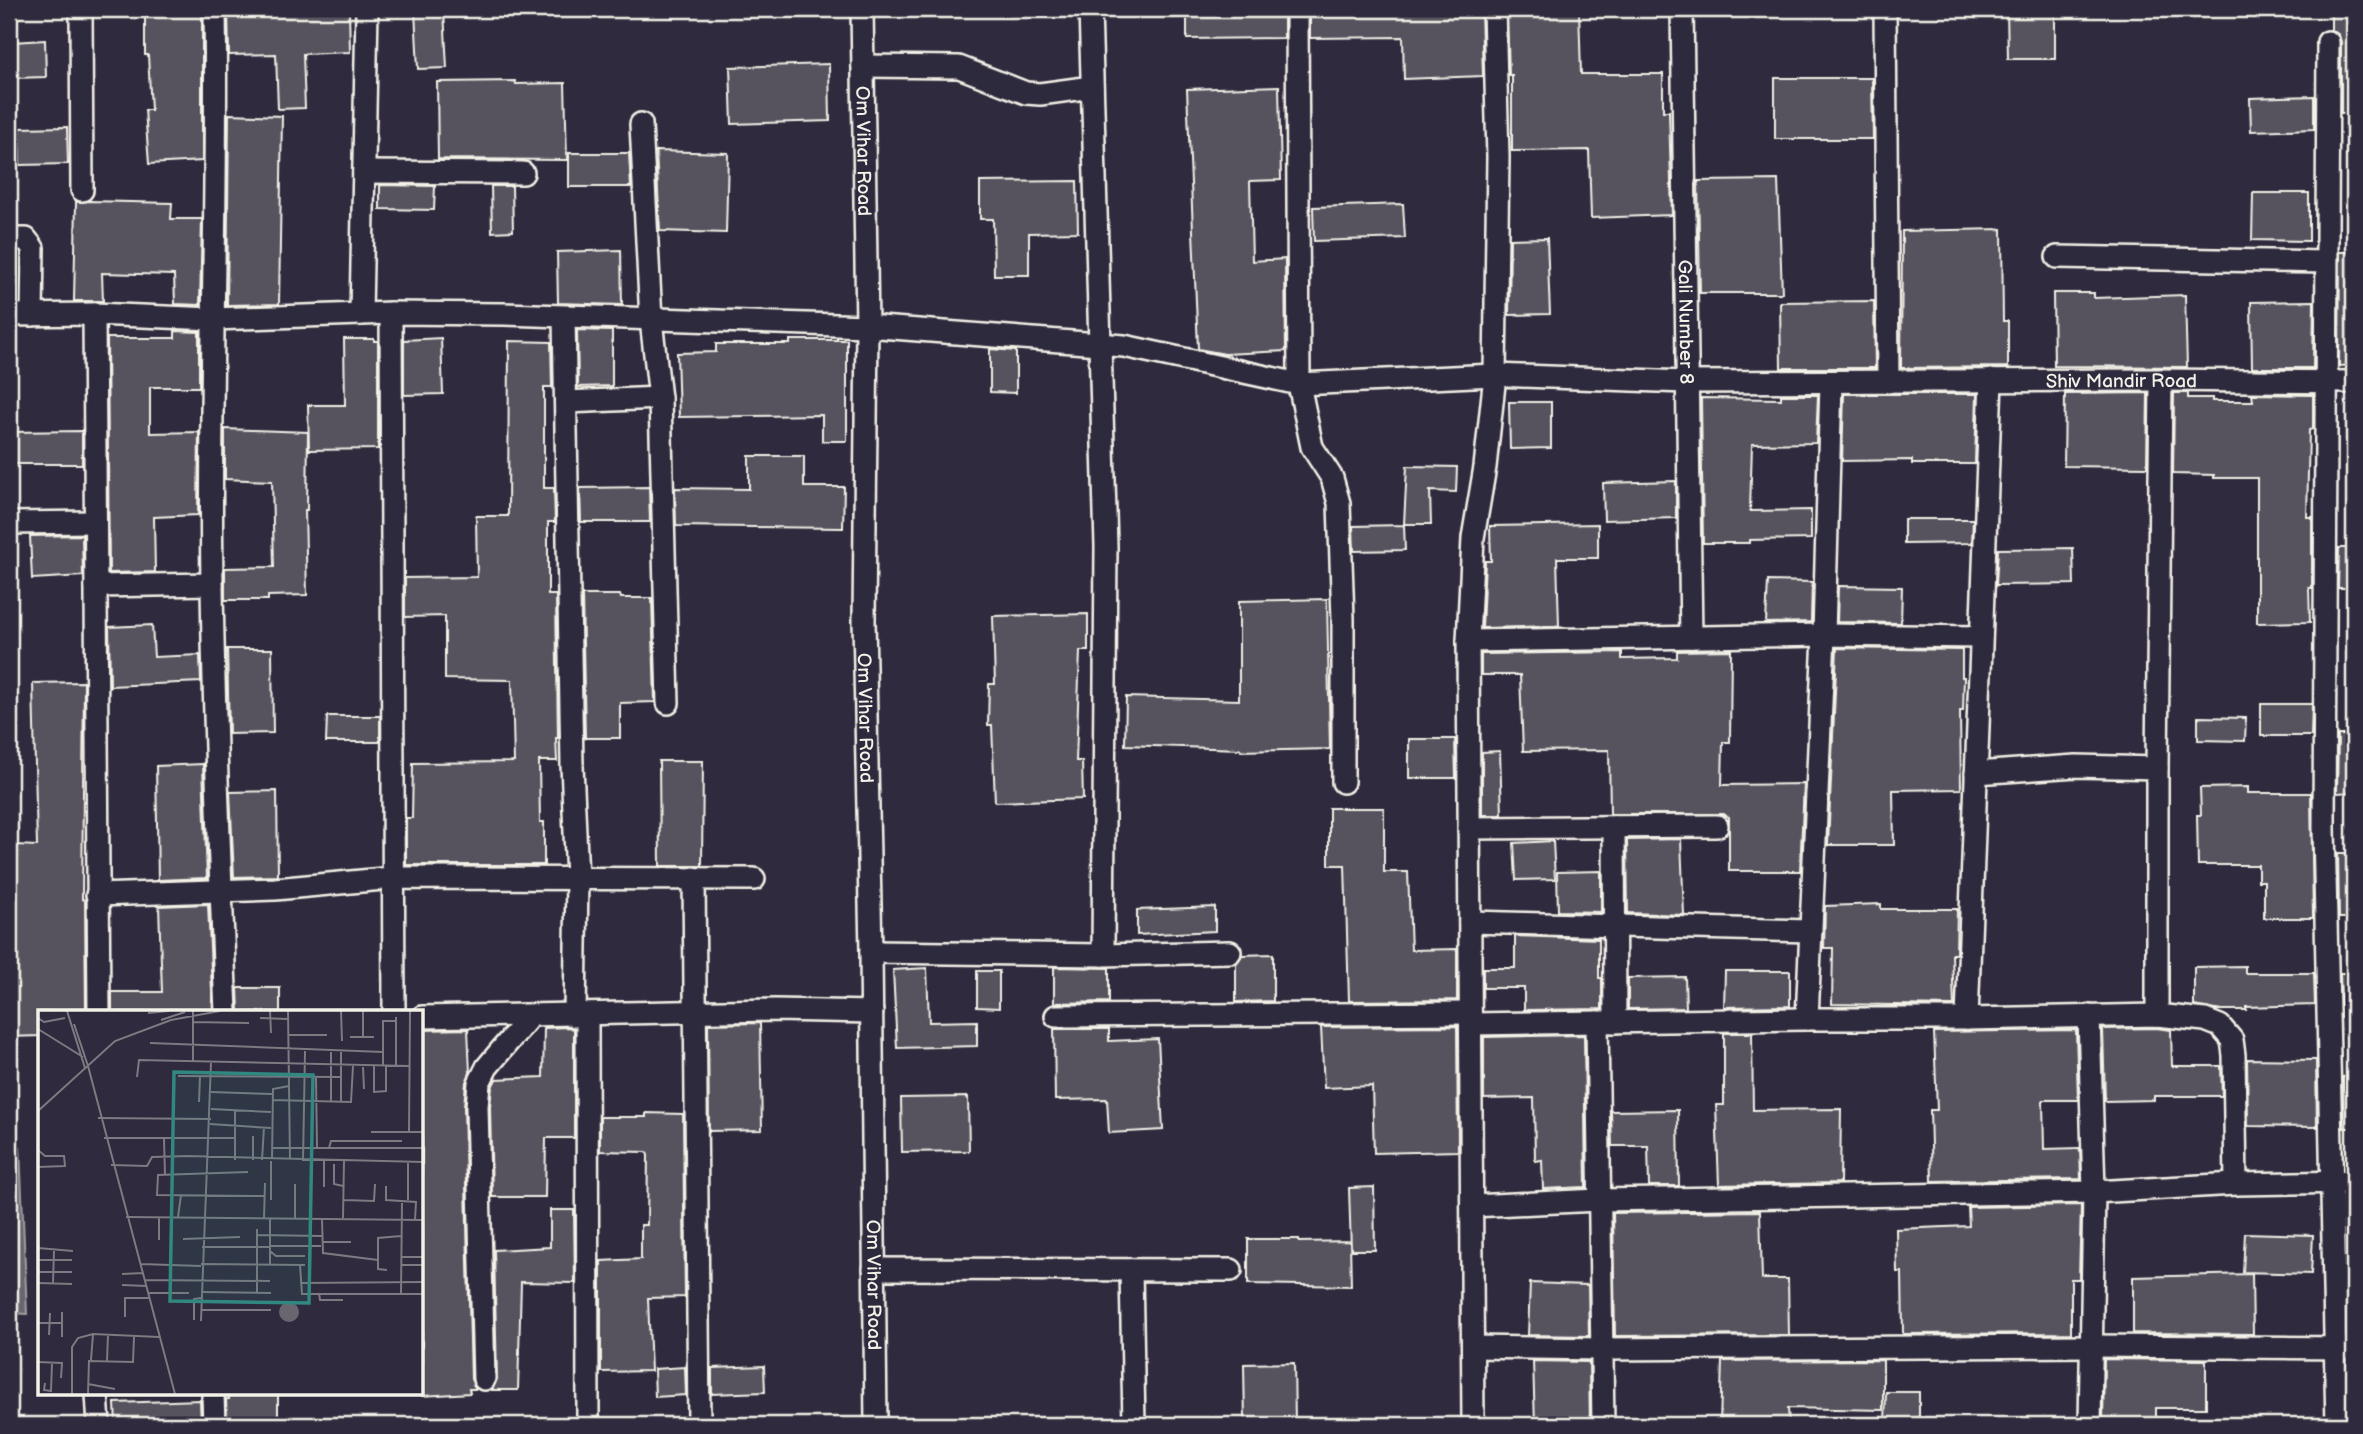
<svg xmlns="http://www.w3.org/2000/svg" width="2363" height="1434" viewBox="0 0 2363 1434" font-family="'Balsamiq Sans',sans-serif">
	<rect width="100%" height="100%" fill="#2f2a3d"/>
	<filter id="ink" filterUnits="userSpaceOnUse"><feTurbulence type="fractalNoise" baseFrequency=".0143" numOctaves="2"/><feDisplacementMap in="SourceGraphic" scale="14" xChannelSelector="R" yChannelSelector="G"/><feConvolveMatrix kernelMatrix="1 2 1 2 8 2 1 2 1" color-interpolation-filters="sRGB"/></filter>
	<g filter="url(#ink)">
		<!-- water -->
		<path fill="#6a6670" stroke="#a19ea0" stroke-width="2" d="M9,1147H20L27,1314L9,1313Z"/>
		<!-- building -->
		<path fill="#56525f" stroke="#f4f1e8" stroke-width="2" d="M145,9H202V161L149,164L145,110H151L148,55H145Z
			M228,9H349L350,52L303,54L305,108L278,109L276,54L229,55Z
			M1187,9H1284V38L1187,39Z
			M1310,9H1391V11L1481,9L1483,76L1404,79L1403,37L1310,38Z
			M1507,9H1579L1581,74H1663V111H1669L1672,215L1591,218L1589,150L1512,151V75H1509Z
			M2007,9H2055V59H2008Z
			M2331,9H2354V113H2341V42L2339,35L2331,30Z
			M444,10L447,68L418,69L415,11Z
			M45,40L46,77L14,78L13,42Z
			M829,64L830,121L732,124L730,67Z
			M1775,78H1872L1873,139H1775Z
			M515,81L516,84L565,83L567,160L438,159L437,82Z
			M1279,86L1281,180L1250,181L1252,261L1285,259L1286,351L1225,354L1198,349L1187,89Z
			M2314,96V129L2251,131L2250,98Z
			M229,114L282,116L279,304L227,305Z
			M67,127L68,164L20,165L19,128Z
			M656,151L728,153L726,233L660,231Z
			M569,153H629L631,187H569Z
			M1778,180L1782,293H1700L1698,181Z
			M1077,181L1078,232L1029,233V275H994L993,219H980V182Z
			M380,185L435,186L434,210L380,209Z
			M491,186H512L513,231L492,232Z
			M2253,193H2309V241L2252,240Z
			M89,201L172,203L171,219H202L200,305L175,304L174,275L102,273L103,301H74L76,202Z
			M1403,204L1405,238L1314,241L1313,207Z
			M2002,229L2003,321H2008V367L1901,368L1902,231Z
			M1547,238L1550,314L1509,315L1510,239Z
			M621,250L622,305L558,303L557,252Z
			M2340,252H2354V365L2339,366Z
			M2053,293H2094V298L2185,295L2187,367L2054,366Z
			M1874,301L1875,368H1781L1780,302Z
			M2314,301L2313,368H2252L2251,302Z
			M577,330L612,331V386L578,387Z
			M175,331L199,332V387H150V433L199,432L198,515L154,517L155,572L109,573L107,338H175Z
			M441,338L443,394L404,395V340Z
			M344,339H374V341H378V449L309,450L308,405H345Z
			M790,340H847V441H822V415L679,417L677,353L716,352V344H790Z
			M509,341L551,342L552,387H544V488H554L555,522H548V595H556L558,738H556L557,761H539L540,822H544V865H406V818H412L413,763L514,762L512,680L445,679V616L405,617V578L477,577L476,516H508Z
			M990,349L1016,351V393L990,392Z
			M2148,393L2147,467L2064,466L2065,394Z
			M2174,393H2188V398H2212V401H2253L2252,394L2313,395V429L2309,430L2308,473L2307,517H2312V588H2309L2310,622L2257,623V478H2214V475L2173,474Z
			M1844,394H1977L1975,464H1912V460L1842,461Z
			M1781,395H1818L1816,443L1752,444L1750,511L1811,510V539L1749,540V543H1703L1701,398L1781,399Z
			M1509,402H1551V448L1510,449Z
			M225,429L308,432L307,510H305L307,595L268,596V600H225V568L274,567L272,481L225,479Z
			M82,431V464H9V432Z
			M749,456H804V487H844L843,528L676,526L675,488L749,489Z
			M1407,466L1457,467L1456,492L1430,491L1431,524H1404Z
			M1676,481V518L1604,520L1603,483Z
			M649,487L650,522H581L580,488Z
			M1904,519H1973L1972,543L1904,544Z
			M1598,524V558H1557L1559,626L1482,628L1485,561H1491L1490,526Z
			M1404,525L1405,550L1354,551L1353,526Z
			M82,535L83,576L32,579L30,536Z
			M2073,548L2074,584L1996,585L1998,549Z
			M2339,548H2354V588H2338Z
			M1768,581L1812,582L1811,622L1766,623Z
			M1838,586L1902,587L1901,623L1837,622Z
			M582,595H620L621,598H652L655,702L620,703V738H585Z
			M1327,599L1330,749L1241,751L1240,749L1125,745L1126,697L1239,700V601Z
			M1088,614V651H1080L1076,761H1082L1083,799L995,802L992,725H988L989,684H995L993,616Z
			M152,625L154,657L200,655L201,682L110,686L109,627Z
			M1837,648L1962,650V677H1964L1963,711H1960L1961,789L1893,790L1894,845H1828Z
			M227,649H272L273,733L229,734Z
			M1731,650L1730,742H1723L1722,785L1804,784L1800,871H1729V817L1723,814H1610L1609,750L1523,751L1520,675H1481V654L1622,652V659L1677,658V651Z
			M84,682L82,899L85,900L86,1012H40V1036L9,1037V903H16V845L37,846L33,683Z
			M2261,704H2312L2311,736H2261Z
			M327,716H380V742H326Z
			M2198,717L2246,718L2245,741L2198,740Z
			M2338,735H2354V792L2337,793Z
			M1409,739H1455L1456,778H1409Z
			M1500,751L1502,815H1482V752Z
			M659,761H703L702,866H660Z
			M203,764L207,878L158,880L156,766Z
			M2248,787V793H2311L2313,918H2264V881H2258V865H2198L2197,815H2201L2200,788Z
			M277,791L278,876L234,877L230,792Z
			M1329,808H1384V872H1408L1411,950L1457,949V1000L1349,1001L1345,865H1329Z
			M1681,839L1684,915L1628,913L1627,840Z
			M1553,841L1555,879L1516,880L1514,843Z
			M2338,853H2354V918H2339Z
			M1601,871V912L1558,911L1557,872Z
			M208,904L213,1012H112V992H162L159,906Z
			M1881,904V909H1957L1956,954H1952L1954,1006L1832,1004L1833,948H1824L1825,906Z
			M1215,907V931L1137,935V910Z
			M1515,936L1599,939V978H1602V1009L1524,1010V988H1483V968H1515Z
			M1273,954V1001L1236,1002V964L1242,955Z
			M2245,966V973H2314L2315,1005L2246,1007V1010H2215L2194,1006V967Z
			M1054,967L1109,968V1002L1054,1003Z
			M927,968L929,1022L977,1021V1046L897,1048L893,970Z
			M977,971H999V1008L977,1007Z
			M1725,971H1790V1006L1724,1007Z
			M2340,973H2354V1005H2341Z
			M1685,977L1686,1008L1628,1009V978Z
			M238,988H280V1012H239Z
			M760,1023L762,1130L709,1131L708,1024Z
			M1457,1026L1458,1151L1374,1153L1372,1086L1324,1088L1321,1027Z
			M568,1027L574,1029V1138H546L545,1197H492L490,1107L492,1087L496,1079L543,1077L544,1028Z
			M2156,1028L2171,1030L2172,1066H2221L2222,1096H2154V1100L2105,1101L2103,1029Z
			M468,1029L470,1073L466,1082L464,1107L471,1379L476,1389H469L470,1393L422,1396V1030Z
			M1054,1029H1109V1041L1158,1039L1163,1130L1109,1133L1107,1099L1055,1100Z
			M2076,1030L2078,1100H2043L2044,1149L2080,1148L2081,1179L1932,1181L1930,1110H1937L1934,1032Z
			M1724,1033H1752L1753,1110L1841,1109L1840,1183L1719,1185L1716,1105H1724Z
			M1584,1035L1586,1187L1543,1189L1542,1160L1535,1161L1534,1098L1484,1099V1037Z
			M2247,1059L2316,1060L2317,1127L2248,1126Z
			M2354,1076V1128H2344L2343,1077Z
			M968,1097L969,1151L902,1152L901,1098Z
			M1678,1110L1679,1186H1649L1648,1146H1612L1611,1111Z
			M646,1113L683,1114L685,1297L648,1298L651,1371L601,1372V1261L641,1259V1225H647L648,1155L646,1152L600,1151V1117H646Z
			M1374,1187L1375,1250H1351L1349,1188Z
			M2081,1205L2079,1279H2071V1333L1903,1334L1902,1272H1897L1896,1229L1969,1226L1968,1207Z
			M550,1210H574L575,1283L521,1282L518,1390H492L497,1379L494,1250L550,1247Z
			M1760,1211L1762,1279H1788L1789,1335L1615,1336L1613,1213Z
			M2245,1233L2313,1235L2311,1274L2243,1272Z
			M1248,1239H1299V1242L1350,1241L1351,1286L1248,1284Z
			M2252,1274L2253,1334L2133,1333V1277Z
			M1530,1283L1588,1285L1589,1336L1528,1335Z
			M2104,1359L2206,1360V1408H2156V1425H2103Z
			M1883,1360V1410L1788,1408L1789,1425H1720L1722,1361Z
			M1533,1361L1589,1362L1590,1425H1535Z
			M1294,1363L1295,1422L1245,1423L1244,1364Z
			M764,1366L765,1392L712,1394V1368Z
			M685,1367L686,1395L655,1397L654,1369Z
			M1886,1392H1919V1425H1885Z
			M229,1394H278V1425H227L226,1399H229Z
			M200,1400L201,1425H116L115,1403Z"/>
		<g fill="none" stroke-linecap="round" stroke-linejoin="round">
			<!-- street casing -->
			<g stroke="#f4f1e8" stroke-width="26">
				<g id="street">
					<path d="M81,9L82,190"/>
					<path d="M215,9C218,201 209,393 212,585C214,727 220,870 226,1012"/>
					<path id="s1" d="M862,9L867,326L864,620L871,952L876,1425"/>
					<path d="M1090,9L1106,546L1103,955"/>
					<path d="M1297,9L1299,384L1312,447L1332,478L1339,503L1343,619V782"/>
					<path id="s2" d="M1682,9L1691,637"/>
					<path d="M1885,9L1888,382"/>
					<path d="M2328,42L2324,828L2337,1425"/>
					<path d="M863,66L959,67L1026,93L1040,94L1092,87"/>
					<path d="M641,124L651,320L660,398L668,703"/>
					<path d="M364,172L523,173"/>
					<path d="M9,239H26L33,248L32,315"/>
					<path d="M2057,257L2325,262"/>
					<path d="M391,313L394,1012"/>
					<path d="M94,314L99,1012"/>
					<path d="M361,314L367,9"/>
					<path id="s3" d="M9,315L94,314L213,319L391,313L504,314L867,326L1124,346L1299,384L1495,375L1686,382L2161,380L2354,382"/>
					<path d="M564,317L572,765L577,878L575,1016"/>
					<path d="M566,402L660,398"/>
					<path d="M9,523L95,522"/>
					<path d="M96,586L212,584"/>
					<path d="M1468,641L1824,635L1981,637"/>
					<path d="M1976,773L2076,766L2157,768"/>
					<path d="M1614,827L1615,1022"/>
					<path d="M1469,828L1717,826"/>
					<path d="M694,878L699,1425"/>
					<path d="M97,895L275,889L394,878L754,879"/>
					<path d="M1470,922L1811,931"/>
					<path d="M871,952L1103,955L1230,952"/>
					<path d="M587,1015L588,1425"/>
					<path d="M2157,1015V768L2161,380"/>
					<path d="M1056,1016L1470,1013"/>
					<path d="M2089,1016L2094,1192L2090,1425"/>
					<path d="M422,1017L775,1010L872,1012"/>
					<path d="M1807,1019L1824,635L1831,382"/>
					<path d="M1967,1019L1991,380"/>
					<path d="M1597,1022L1603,1425"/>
					<path d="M1471,1024L1807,1019H1967L2157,1015L2205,1020L2220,1026L2232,1040L2234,1055L2236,1184"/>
					<path d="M1472,1206L1599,1200L2094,1192L2236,1184L2354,1182"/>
					<path d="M874,1269L1231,1270"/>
					<path d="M1131,1270L1134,1425"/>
					<path d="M1473,1347L1602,1349L2091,1346L2354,1348"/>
					<path d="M484,1379L477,1107L479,1083L487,1067L530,1016"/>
					<path d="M97,1394L99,1425"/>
					<path d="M213,1394L214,1425"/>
					<path d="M1473,1425L1468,641L1473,538L1485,467L1495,375L1498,157L1494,9"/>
				</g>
			</g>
			<!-- street -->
			<use href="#street" stroke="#2f2a3d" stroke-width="21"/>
		</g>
	</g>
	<g text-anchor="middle" stroke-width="5" stroke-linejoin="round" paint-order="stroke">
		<!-- street labels -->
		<g font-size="19" fill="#f4f1e8" stroke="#2f2a3d">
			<text dy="7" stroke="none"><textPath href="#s1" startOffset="142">Om Vihar Road</textPath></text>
			<text dy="7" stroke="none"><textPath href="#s2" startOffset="313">Gali Number 8</textPath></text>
			<text dy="7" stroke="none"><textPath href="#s3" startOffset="2118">Shiv Mandir Road</textPath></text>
			<text dy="7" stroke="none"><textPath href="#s1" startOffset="709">Om Vihar Road</textPath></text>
			<text dy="7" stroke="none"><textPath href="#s1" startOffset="1276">Om Vihar Road</textPath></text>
		</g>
	</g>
	<!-- overview -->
	<g transform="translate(38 1010)">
		<rect width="385" height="385" fill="#2f2a3d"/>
		<path d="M241 302a10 10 0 1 1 20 0a10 10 0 1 1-20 0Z" fill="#6a6670"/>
		<path fill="none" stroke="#7e7a81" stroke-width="2" d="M29,1L47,58M232,1L233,23M250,1L252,150M303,1L304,31M110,3L131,1M0,8L6,12L27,8M222,8L250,9M123,10L147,2M155,12L211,13M36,14L50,56M0,19L45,47M251,25H289M312,27H336M325,27V1M112,33L345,42M293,42V91M155,51V1M50,56L137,384M336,56V82L348,81V56M345,56V11H358M358,56V7M325,57L326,79M140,66L303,67M99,67L101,50L371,56M278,67L279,138M173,82L234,84M234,90L313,92L315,56M161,92L162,66M303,92V42M173,99L233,102M0,101L77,31L133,10L182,1M60,108L173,109M172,114L233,118M333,122H385M371,122L372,1M66,128H197M126,129L127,165M234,138H385M291,138L293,131H364M0,140L7,146H26L27,156L0,157M197,150V100M215,150V126M224,150L226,117M234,150L235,79L251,76M265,151L267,41M370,151V190M296,154V174L305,176M73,155L109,156L114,147L150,146L385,152M210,162L120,165L119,185L227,186M348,176V190L378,192L377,210M286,177V151M233,190V151M306,190L336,191L337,174M88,207L385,210M121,207V230M140,207L143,185M226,208L227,173M257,208V174M305,208L306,151M284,209L285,243L340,250M219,219V283M219,225L284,226M145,229L202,227M284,232H313M232,236H283M164,237H232M0,238L35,241M232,241L238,246H267M363,247H385M0,250H34M103,254L163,256M163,254L267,255M232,254V208M262,255L264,284H385M363,255H385M349,260L340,259V228L363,226M0,262H34M84,264L105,263M107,270L232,271M0,273L34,274M15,273L16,241M262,273L385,272M84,275L109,276M163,282L233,283M111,283H151M281,283L282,290H305M363,284L364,191M163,300H233M87,307V288H112M156,310V289L163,288M163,311L173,52M0,313H24M11,325L12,303M24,327V302M53,350L55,324M69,351L70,325M0,352L24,353L23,368M7,373L6,380L13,381L14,353M50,374L77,379M34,384V337L40,328L55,324L121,327M50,384L51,351L95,352L96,327"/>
		<path fill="#318880" fill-opacity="0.15" stroke="#318880" stroke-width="3.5" d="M136,62L275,65L271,293L132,291Z"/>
		<rect width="385" height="385" fill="none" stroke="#f4f1e8" stroke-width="3.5"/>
	</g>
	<!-- margin -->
	<rect width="2363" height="1434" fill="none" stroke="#2f2a3d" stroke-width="35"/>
	<rect x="18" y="18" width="2328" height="1399" fill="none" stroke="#f4f1e8" stroke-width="2.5" filter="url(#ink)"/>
</svg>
